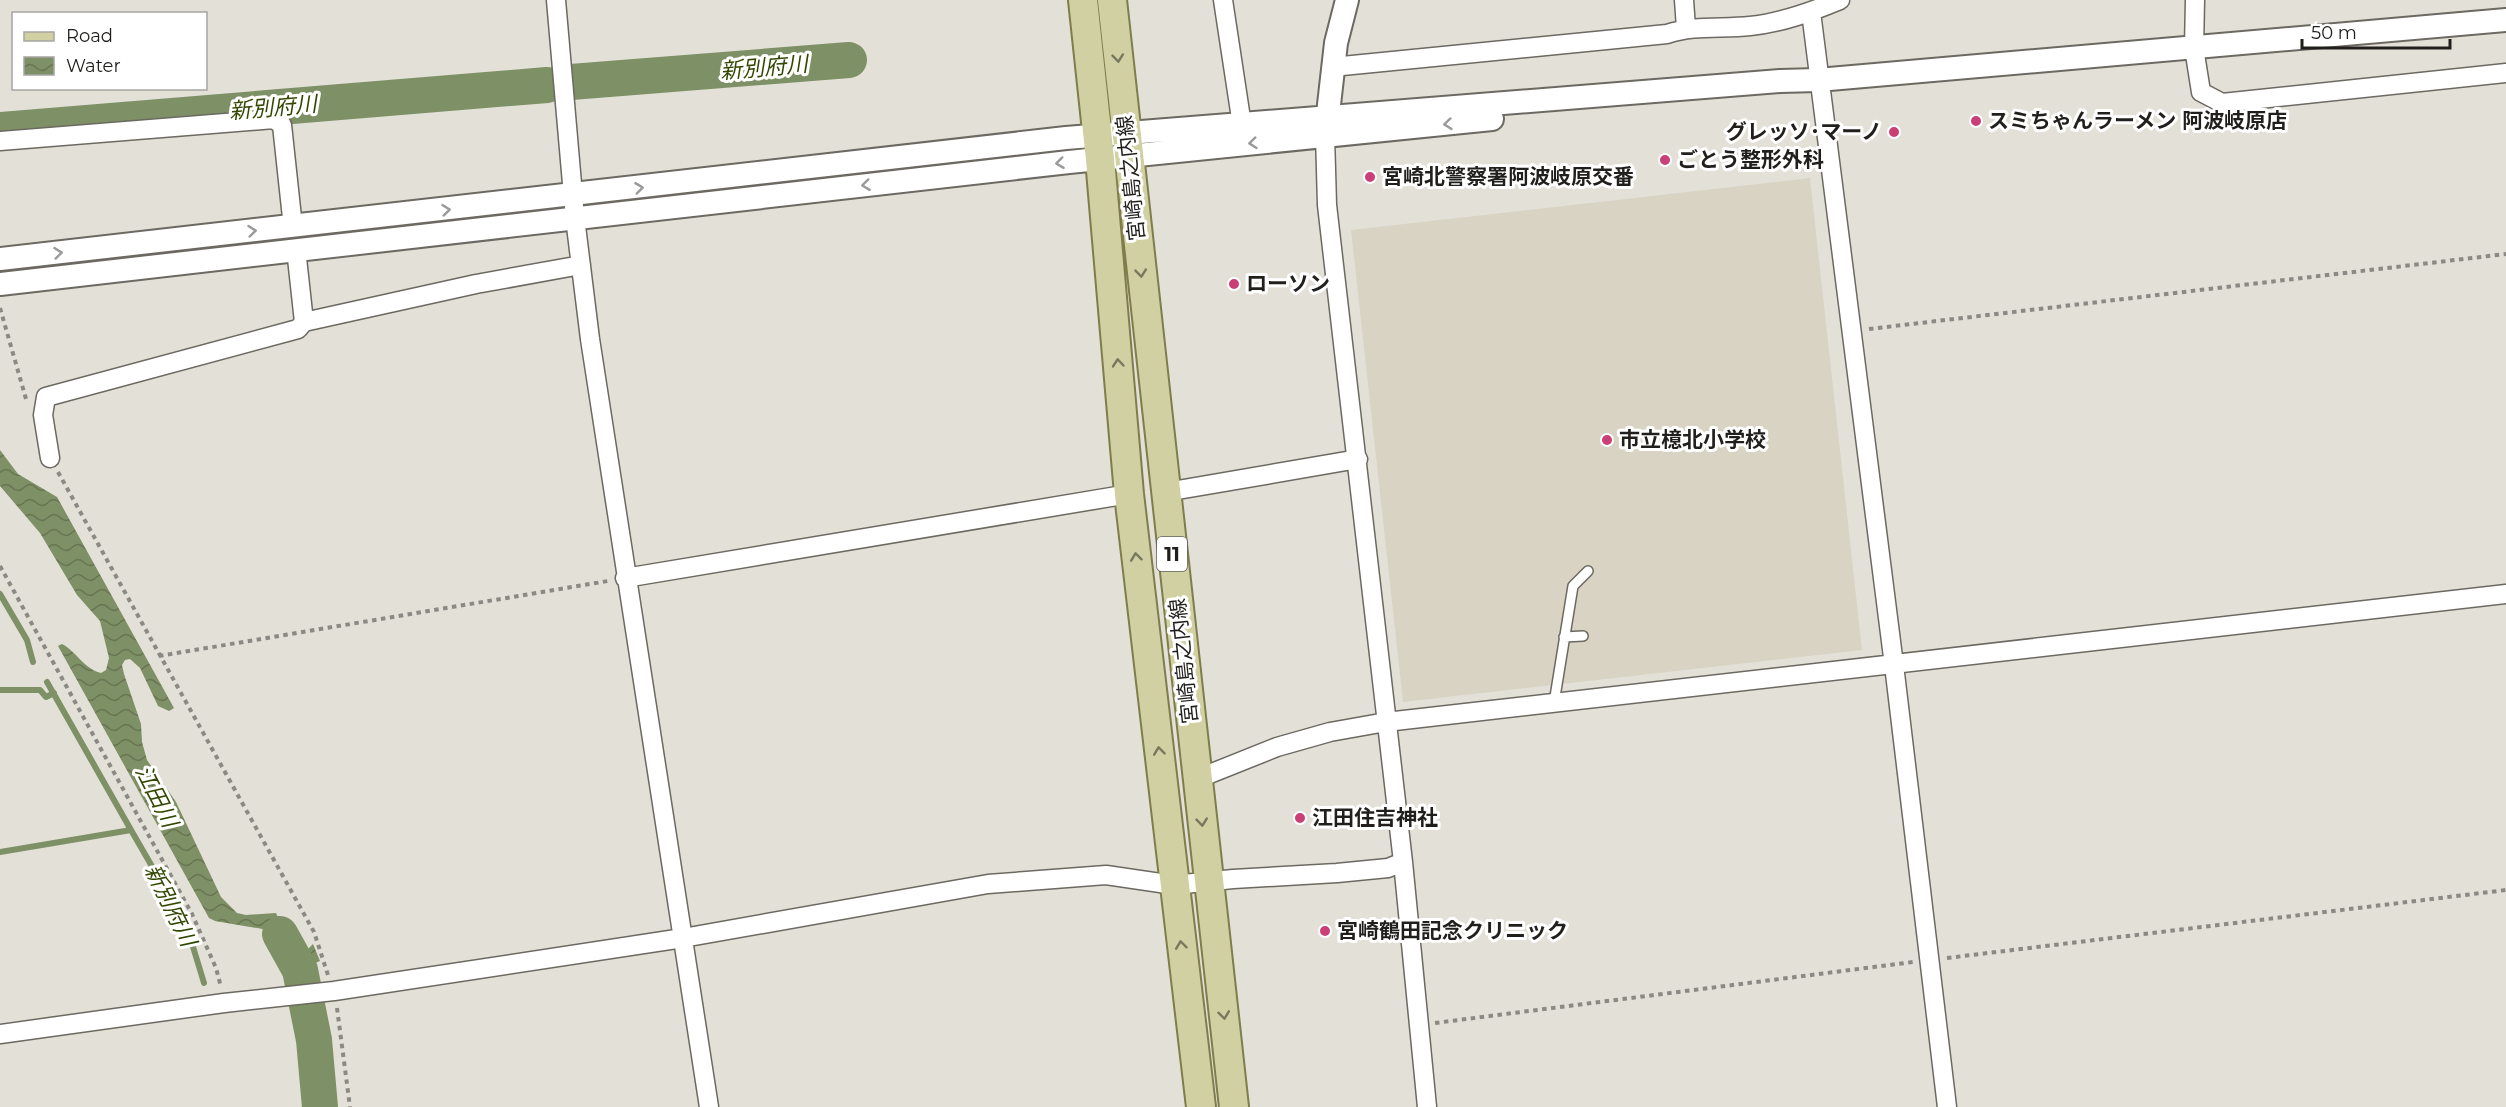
<svg xmlns="http://www.w3.org/2000/svg" width="2506" height="1107" viewBox="0 0 2506 1107" font-family="Montserrat,'Noto Sans JP',sans-serif">
	<defs>
		<pattern id="water-waves" width="16" height="10" patternUnits="userSpaceOnUse" patternTransform="scale(1.5)"><rect width="16" height="10" fill="#7e9065"/><path d="M0 5q4-4 8 0t8 0" fill="none" stroke="#677552"/></pattern>
	</defs>
	<rect width="100%" height="100%" fill="#e3e0d7"/>
	<!-- built -->
	<path fill="#d9d3c4" d="M1810,178L1862,650L1403,702L1351,230Z"/>
	<!-- water -->
	<path fill="url(#water-waves)" d="M0,450L18,474L57,497L174,708L169,711L158,706L140,668L130,659L125,660L122,665L124,674L141,724L142,742L147,760L176,802L221,897L237,913L246,915L276,913L290,946L297,955L304,953L313,944L320,961L306,967L310,978L297,980L292,962L274,931L215,921L209,918L58,646L62,644C77,652 83,668 101,673L106,670L109,658L100,621L77,595L40,533L0,486Z"/>
	<g fill="none" stroke-linecap="round" stroke-linejoin="round">
		<!-- stream -->
		<path stroke="#7e9065" stroke-width="6" d="M0,594L27,640L33,662
			M0,690H40L46,697L54,693
			M131,830L187,927L204,983
			M0,852L131,830L47,682"/>
		<!-- river -->
		<path stroke="#7e9065" stroke-width="36" d="M571,82L849,60
			M0,130L547,85
			M280,934L300,970L314,1040L320,1107"/>
		<!-- service casing -->
		<g stroke="#6b6961" stroke-width="12">
			<path id="service" d="M1564,637L1583,636
				M1554,703L1573,586L1588,571"/>
		</g>
		<!-- minor casing -->
		<g stroke="#6b6961" stroke-width="21">
			<path id="minor" d="M556,0L575,218L590,339L709,1107
				M1223,0L1242,125
				M1684,0L1686,28
				M2195,0L2194,48L2201,92L2222,103L2506,73
				M1811,12L1894,665L1947,1107
				M1332,67L1667,34C1694,25 1722,29 1750,26C1781,23 1811,12 1840,0
				M1325,135L1327,205L1403,862L1427,1107
				M0,141L274,119L282,125L293,227
				M304,322L476,284L581,265
				M50,458L43,415L46,397L298,329L304,322L296,249
				M1166,492L1358,459
				M625,578L1129,494
				M1197,779L1277,747L1330,732L1386,722L2506,594
				M0,1034L224,1003L334,991L683,938L988,884L1106,875L1174,885L1233,879L1337,873L1388,868L1403,862"/>
		</g>
		<!-- tertiary casing -->
		<g stroke="#6b6961" stroke-width="26">
			<path id="tertiary" d="M1326,131L1336,43L1347,0
				M0,259L1066,138L1780,81L1818,80L2506,20
				M0,284L1069,162L1492,119"/>
		</g>
		<!-- primary casing -->
		<g stroke="#7e7d4b" stroke-width="32">
			<path id="primary" d="M1083,0L1100,159L1129,494L1201,1107
				M1112,0L1234,1107"/>
		</g>
		<!-- path -->
		<path stroke="#8b8983" stroke-width="4" stroke-dasharray="4.5 4.5" stroke-linecap="butt" d="M0,308L26,399
			M1869,329L2506,254
			M58,472L314,932L328,975
			M0,566L192,914L216,968L221,987
			M159,656L608,581
			M1947,958L2506,890
			M337,1008L350,1107
			M1435,1023L1913,962"/>
		<!-- service -->
		<use href="#service" stroke="#fff" stroke-width="9"/>
		<!-- minor -->
		<use href="#minor" stroke="#fff" stroke-width="18"/>
		<!-- tertiary -->
		<use href="#tertiary" stroke="#fff" stroke-width="22"/>
		<!-- primary -->
		<use href="#primary" stroke="#d0d0a2" stroke-width="28"/>
	</g>
	<!-- one-way arrows -->
	<defs><path id="oneway-chevron" d="M-2-3.5L2.5 0L-2 3.5" fill="none" stroke-width="1.6" stroke-linecap="round" stroke-linejoin="round" transform="scale(1.5)"/></defs>
	<g stroke="#78785f">
		<use href="#oneway-chevron" transform="translate(1118 58) rotate(84)"/>
		<use href="#oneway-chevron" transform="translate(1141 273) rotate(84)"/>
		<use href="#oneway-chevron" transform="translate(1118 363) rotate(-95)"/>
		<use href="#oneway-chevron" transform="translate(1136 557) rotate(-97)"/>
		<use href="#oneway-chevron" transform="translate(1159 751) rotate(-97)"/>
		<use href="#oneway-chevron" transform="translate(1202 822) rotate(84)"/>
		<use href="#oneway-chevron" transform="translate(1181 945) rotate(-97)"/>
		<use href="#oneway-chevron" transform="translate(1224 1015) rotate(83)"/>
	</g>
	<g stroke="#9b9a99">
		<use href="#oneway-chevron" transform="translate(1448 124) rotate(174)"/>
		<use href="#oneway-chevron" transform="translate(1253 143) rotate(174)"/>
		<use href="#oneway-chevron" transform="translate(1060 163) rotate(173)"/>
		<use href="#oneway-chevron" transform="translate(866 185) rotate(173)"/>
		<use href="#oneway-chevron" transform="translate(639 188) rotate(-7)"/>
		<use href="#oneway-chevron" transform="translate(446 210) rotate(-6)"/>
		<use href="#oneway-chevron" transform="translate(252 231) rotate(-6)"/>
		<use href="#oneway-chevron" transform="translate(58 253) rotate(-6)"/>
	</g>
	<!-- markers -->
	<g fill="#ca3f76" stroke="#fff" stroke-width="2">
		<circle cx="1976" cy="121" r="6"/>
		<circle cx="1894" cy="132" r="6"/>
		<circle cx="1665" cy="160" r="6"/>
		<circle cx="1370" cy="177" r="6"/>
		<circle cx="1234" cy="284" r="6"/>
		<circle cx="1607" cy="440" r="6"/>
		<circle cx="1300" cy="818" r="6"/>
		<circle cx="1325" cy="931" r="6"/>
	</g>
	<g text-anchor="middle" stroke-width="6" stroke-linejoin="round" paint-order="stroke">
		<!-- shield labels -->
		<rect fill="#fff" stroke="#636260" stroke-width="1.5" x="1157" y="537" width="30" height="34" rx="4.5"/>
		<g font-size="20" font-weight="bold" fill="#201f1c">
			<text x="1172" y="561">11</text>
		</g>
		<!-- poi labels -->
		<g font-size="21" font-weight="bold" fill="#201f1c" stroke="#fff" text-anchor="start">
			<text x="1988" y="128">スミちゃんラーメン 阿波岐原店</text>
			<text x="1882" y="139" text-anchor="end">グレッソ･マーノ</text>
			<text x="1677" y="167">ごとう整形外科</text>
			<text x="1382" y="184">宮崎北警察署阿波岐原交番</text>
			<text x="1246" y="291">ローソン</text>
			<text x="1619" y="447">市立檍北小学校</text>
			<text x="1312" y="825">江田住吉神社</text>
			<text x="1337" y="938">宮崎鶴田記念クリニック</text>
		</g>
		<!-- street labels -->
		<g font-size="21" fill="#201f1c" stroke="#fff">
			<text transform="translate(1131 178) rotate(-96)" y="7">宮崎島之内線</text>
			<text transform="translate(1184 661) rotate(-96)" y="7">宮崎島之内線</text>
		</g>
		<!-- water labels -->
		<g font-size="22" font-style="italic" fill="#324800" stroke="#fff">
			<text transform="translate(764 67) rotate(-5)" y="8">新別府川</text>
			<text transform="translate(273 107) rotate(-5)" y="8">新別府川</text>
			<text transform="translate(157 796) rotate(63)" y="8">江田川</text>
			<text transform="translate(171 905) rotate(64)" y="8">新別府川</text>
		</g>
	</g>
	<!-- legend -->
	<rect x="12" y="12" width="195" height="78" fill="#ffffff" stroke="#a6a5a4" stroke-width="1.5"/>
	<rect x="24" y="32" width="30" height="9" fill="#d0d0a2" stroke="#a6a5a4" stroke-width="1.5"/>
	<text x="66" y="42" font-size="18" fill="#201f1c">Road</text>
	<rect x="24" y="57" width="30" height="18" fill="url(#water-waves)" stroke="#a6a5a4" stroke-width="1.5"/>
	<text x="66" y="72" font-size="18" fill="#201f1c">Water</text>
	<!-- scale -->
	<path d="M2302 39v9h148v-9" fill="none" stroke="#201f1c" stroke-width="3"/>
	<text x="2311" y="39" font-size="18" fill="#201f1c" stroke="#ffffff" stroke-width="4.5" paint-order="stroke">50 m</text>
</svg>
